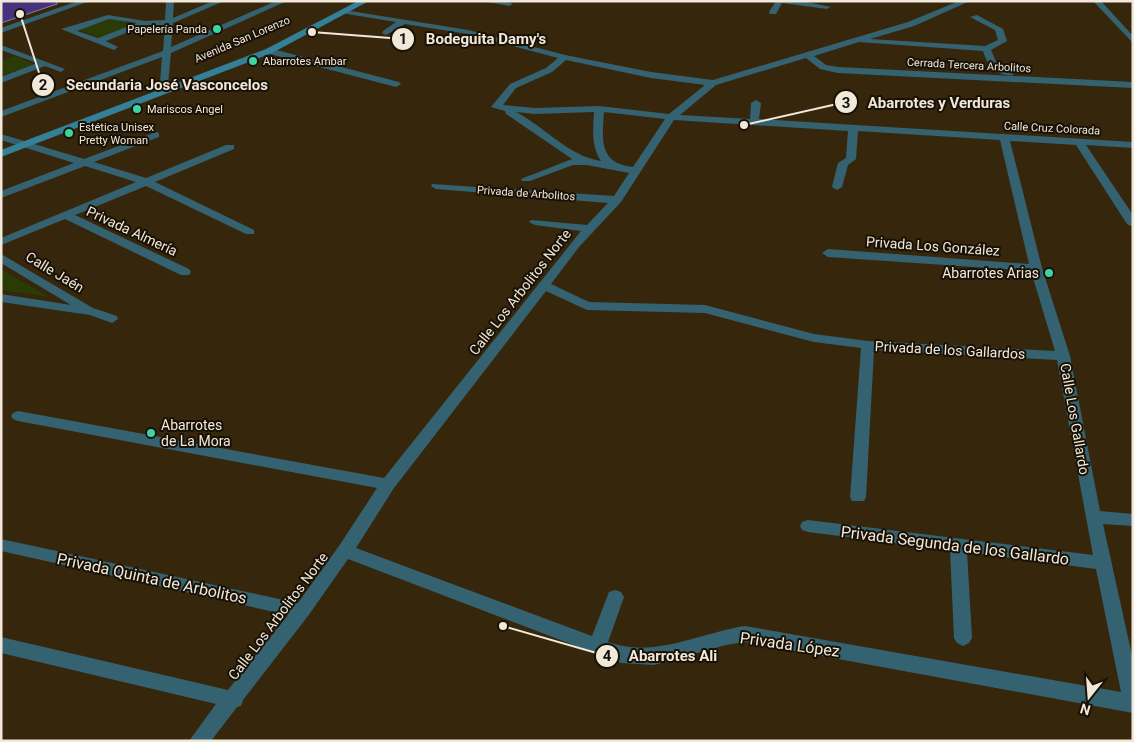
<svg xmlns="http://www.w3.org/2000/svg" width="1134" height="742" viewBox="0 0 1134 742" font-family="Roboto,sans-serif">
	<rect width="100%" height="100%" fill="#36270c"/>
	<!-- green -->
	<path fill="#2a3b06" d="M110,19L122,20L134,25L98,37L78,30Z
		M15,56L34,64L1,76V61Z
		M1,269L49,297L1,290Z"/>
	<!-- building -->
	<path fill="#49327d" stroke="#86809e" d="M1,1H57V4L1,23Z"/>
	<g fill="none" stroke-linecap="round" stroke-linejoin="round">
		<!-- street -->
		<path fill="#356271" fill-rule="evenodd" d="M78,1H90L1,33V28Z
			M166,1H174L173,18L213,1H224L173,23L171,47L276,1H287L171,53L168,85L160,83L162,57L1,117V111L163,51L165,25H146L106,41L118,47L114,50L61,29L108,15L145,21L165,20ZM109,19L137,23L98,38L77,31Z
			M483,1H506L513,4L509,6Z
			M776,1H802L831,7L827,9L782,3L776,14H770L769,12Z
			M959,1H970L914,26L870,39L985,46L998,40L995,30L970,17L977,15L1003,29L1007,41L991,50L997,64L1013,71V75C997,77 987,65 983,51L859,42L814,56L826,65L838,67L1133,82V88L838,73L820,69L806,58L716,85L680,115L750,119L751,103L756,100L761,103L759,119L1133,142V148L1086,145L1133,215V227L1127,224L1076,145L1010,141L1042,268L1070,356L1100,511L1133,514V526L1103,524L1133,660V713L745,642L726,645L654,665L621,663L348,559L308,616L243,700L241,706L237,707L211,741H189L216,704L1,653V637L228,690L288,615L1,551V539L298,603L339,546L377,488L18,421L13,419L11,416L13,413L18,411L384,478L581,231L535,225L529,222L531,220L587,225L608,203L436,189L431,186L432,184L614,196L629,173L587,165H573L530,181H522L521,179L572,159L506,114L505,111L491,107L510,84L546,68L558,58L468,34L405,24L386,35L382,33L383,31L396,22L347,14L343,12L344,10L468,30L565,55L651,72L713,80L908,22ZM566,60L651,78L705,85L669,114L599,106L535,108L503,105L516,88L552,72ZM516,112L535,114L594,112C593,129 591,146 601,161C568,156 545,127 516,112ZM604,112L665,119L633,167C599,163 602,141 604,112ZM674,120L848,131L846,158L838,163L832,187L837,190L842,187L848,165L856,159L858,131L1000,140L1029,264L828,249L822,253L828,257L1031,271L1055,351L868,341L814,334L705,305L589,302L551,284L579,247L621,202ZM546,291L587,310L705,313L814,342L861,348L850,497L852,501H864L866,497L874,350L1057,360L1093,555L808,520L802,522L800,526L802,530L808,532L950,550L954,638L957,643L963,646L969,643L972,638L967,552L1096,569L1121,692L745,626C699,633 654,659 608,642L624,597L621,592L615,590L609,592L592,636L356,548L394,488Z
			M1093,1H1101L1133,36V43Z
			M1,45L65,69L61,72L45,66L1,83V77L37,63L1,50Z
			M269,48L399,82L401,84L396,87L266,53V49Z
			M156,132L159,133V137L94,162L146,178L226,145H234V149L155,182L254,230V234H246L146,186L75,215L189,269L191,272L189,275H181L65,219L1,245V238L136,182L85,166L1,198V191L74,163L1,140V134L84,159Z
			M1,254L93,308L117,316L118,319L112,323L90,315L1,302V294L71,305L1,263Z"/>
		<!-- secondary -->
		<path fill="#348098" fill-rule="evenodd" d="M358,1H369L272,53L1,157V150L266,49Z"/>
	</g>
	<!-- markers -->
	<g fill="#3bd4a4" stroke="#181106" stroke-width="2">
		<circle cx="217" cy="29" r="5"/>
		<circle cx="253" cy="61" r="5"/>
		<circle cx="137" cy="109" r="5"/>
		<circle cx="69" cy="133" r="5"/>
		<circle cx="1049" cy="273" r="5"/>
		<circle cx="151" cy="433" r="5"/>
	</g>
	<g text-anchor="middle" stroke-width="4" stroke-linejoin="round" paint-order="stroke">
		<!-- far-poi labels -->
		<g font-size="11" fill="#f2e8d9" stroke="#181106" text-anchor="start">
			<text x="207" y="33" text-anchor="end">Papelería Panda</text>
			<text x="263" y="65">Abarrotes Ambar</text>
			<text x="147" y="113">Mariscos Angel</text>
			<text x="79" y="131">Estética Unisex<tspan x="79" dy="13">Pretty Woman</tspan></text>
		</g>
		<!-- far-street labels -->
		<g font-size="11" fill="#f2e8d9" stroke="#181106">
			<text transform="translate(242 39) rotate(-23)" y="4">Avenida San Lorenzo</text>
			<text transform="translate(969 65) rotate(3)" y="4">Cerrada Tercera Arbolitos</text>
			<text transform="translate(1052 128) rotate(3)" y="4">Calle Cruz Colorada</text>
			<text transform="translate(526 193) rotate(4)" y="4">Privada de Arbolitos</text>
		</g>
		<!-- street labels -->
		<g font-size="14" fill="#f2e8d9" stroke="#181106">
			<text transform="translate(132 231) rotate(25)" y="5">Privada Almería</text>
			<text transform="translate(933 246) rotate(4)" y="5">Privada Los González</text>
			<text transform="translate(55 272) rotate(31)" y="5">Calle Jaén</text>
			<text transform="translate(520 292) rotate(-52)" y="5">Calle Los Arbolitos Norte</text>
			<text transform="translate(950 350) rotate(3)" y="5">Privada de los Gallardos</text>
			<text transform="translate(1075 419) rotate(80)" y="5">Calle Los Gallardo</text>
			<text transform="translate(278 616) rotate(-53)" y="5">Calle Los Arbolitos Norte</text>
		</g>
		<!-- poi labels -->
		<g font-size="14" fill="#f2e8d9" stroke="#181106" text-anchor="end">
			<text x="1039" y="278">Abarrotes Arias</text>
			<text x="161" y="430" text-anchor="start">Abarrotes<tspan x="161" dy="16">de La Mora</tspan></text>
		</g>
		<!-- near-street labels -->
		<g font-size="16" fill="#f2e8d9" stroke="#181106">
			<text transform="translate(955 545) rotate(7)" y="6">Privada Segunda de los Gallardo</text>
			<text transform="translate(152 578) rotate(12)" y="6">Privada Quinta de Arbolitos</text>
			<text transform="translate(790 644) rotate(8)" y="6">Privada López</text>
		</g>
	</g>
	<!-- callouts -->
	<path fill="none" stroke="#f2e8d9" stroke-width="2" d="M312 32L403 39M20 14L43 85M744 125L846 102M503 626L607 656"/>
	<g fill="#f2e8d9" stroke="#181106" stroke-width="2">
		<circle cx="312" cy="32" r="5"/>
		<circle cx="20" cy="14" r="5"/>
		<circle cx="744" cy="125" r="5"/>
		<circle cx="503" cy="626" r="5"/>
		<circle cx="403" cy="39" r="12"/>
		<circle cx="43" cy="85" r="12"/>
		<circle cx="846" cy="102" r="12"/>
		<circle cx="607" cy="656" r="12"/>
	</g>
	<g font-size="15" text-anchor="middle" font-weight="bold" fill="#111">
		<text x="403" y="44">1</text>
		<text x="43" y="90">2</text>
		<text x="846" y="108">3</text>
		<text x="607" y="661">4</text>
	</g>
	<g font-size="15" text-anchor="middle" font-weight="bold" fill="#f2e8d9" stroke="#181106" stroke-width="4" stroke-linejoin="round" paint-order="stroke">
		<text x="486" y="44">Bodeguita Damy's</text>
		<text x="167" y="90">Secundaria José Vasconcelos</text>
		<text x="939" y="108">Abarrotes y Verduras</text>
		<text x="673" y="661">Abarrotes Ali</text>
	</g>
	<!-- border -->
	<rect width="1134" height="742" fill="none" stroke="#f2e8d9" stroke-width="5"/>
	<!-- north arrow -->
	<g transform="translate(1089 697) rotate(197)" stroke="#181106" stroke-width="4" paint-order="stroke">
	<path d="M0-4L9 19L0 12L-9 19Z" fill="#f2e8d9"/>
	<text y="-8" font-size="14" font-weight="bold" text-anchor="middle" fill="#f2e8d9">N</text>
	</g>
</svg>
